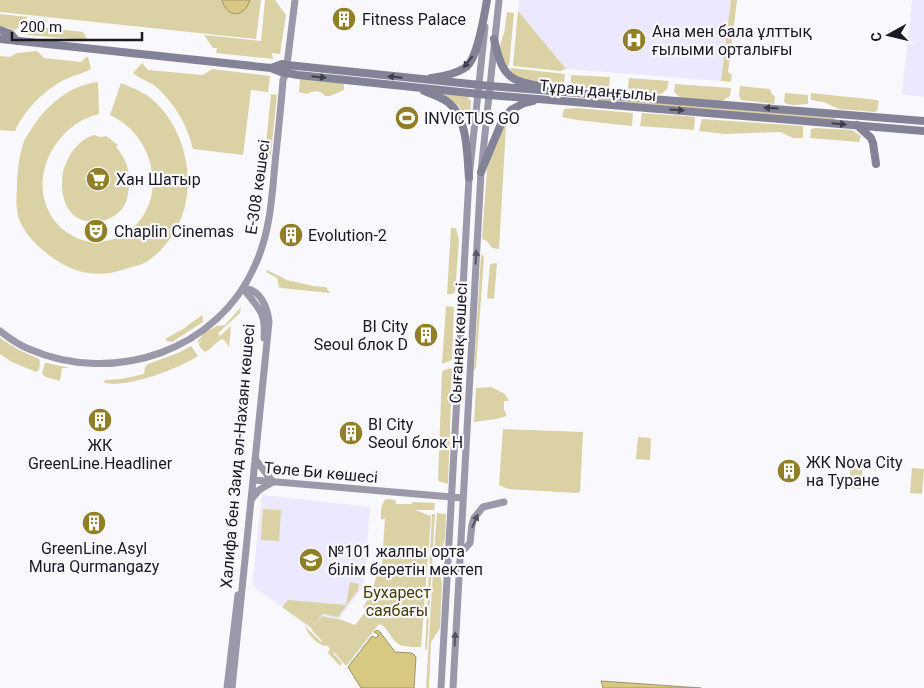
<svg xmlns="http://www.w3.org/2000/svg" width="924" height="688" viewBox="0 0 924 688" font-family="Roboto,sans-serif">
	<rect width="100%" height="100%" fill="#f8f8fd"/>
	<!-- built -->
	<path fill="#ece9fe" d="M519,0H731L721,81L566,69L518,11Z
		M912,0H924V97L902,94Z
		M262,495L370,507L365,577L361,590L339,619L329,618L323,616L311,629L252,585Z"/>
	<!-- green -->
	<path fill="#dad1a4" d="M0,0H261L256,39L0,12Z
		M265,0H275L286,15L280,54L272,53L273,59L216,53L217,48H213L204,35L261,41Z
		M731,0H737L728,72L732,75L731,82L721,81Z
		M518,11L566,69L560,71L514,66L513,65Z
		M507,12L514,13L509,66H505L500,52V47L502,38L504,34Z
		M0,14L28,17L15,30L0,26Z
		M31,26L83,32L87,39L86,40L27,35V30Z
		M37,51L44,58L81,62L86,57H88L91,69C82,74 71,76 62,81C42,92 24,111 15,131L0,130V56L10,57L17,53Z
		M142,63L148,70L203,75L212,69L270,76L268,92L251,90L243,155L193,149C187,124 174,102 154,85C147,81 139,78 133,73Z
		M511,68L565,74L564,85L559,87L516,77L511,73Z
		M571,75L610,77L609,87L597,89L573,87L571,83Z
		M629,78L669,81L667,89L661,94L636,93L628,88Z
		M300,79L342,83L344,84V90L330,96H325C321,90 313,90 307,94L299,92Z
		M98,82L99,114C51,125 22,189 60,227C68,234 79,240 90,242C101,243 113,240 123,235C171,206 157,136 110,115L121,83C132,88 145,92 154,101C187,131 199,189 176,229C169,242 159,254 146,262C141,265 134,266 128,268C96,280 70,273 44,251C34,243 24,232 19,219C16,211 16,197 17,189C17,173 19,156 24,141C26,136 30,132 32,128C47,105 70,85 98,82Z
		M675,84L731,88L730,96L722,101L681,98L674,92Z
		M740,86L770,89L772,94L775,97L774,104L741,100L739,95Z
		M785,93L808,95V104C800,104 790,107 784,102Z
		M811,93L877,100L879,101L877,111L874,112L839,109L824,102L811,100Z
		M271,94L277,95L271,154H265Z
		M441,94L469,96L468,99L471,100L470,119L465,120L459,106Z
		M590,98L835,117V120L590,100Z
		M577,108L633,113L632,126L577,120L562,117L564,109Z
		M642,113L695,117L694,130L640,126Z
		M702,119L803,126V138H793L780,132L725,134L699,131Z
		M503,125L506,126L499,249L492,248L487,241L482,239L487,169Z
		M815,128L852,130L861,136L859,142L810,138L811,129Z
		M93,135L101,137L106,136L118,145L116,147C125,157 130,170 129,183C129,192 127,205 120,211C107,225 80,226 69,210C64,203 63,195 62,188C62,183 62,177 63,172C67,156 77,141 93,135Z
		M451,228H456L459,241L455,292L452,294H447Z
		M481,254L484,257L476,368L474,371Z
		M497,263L494,299L487,298L490,264Z
		M267,270L287,280L313,286L326,287L330,293L281,288L279,287L277,278L266,272Z
		M446,306L454,307L452,360L442,364Z
		M241,307L240,313L218,333L220,336L231,326L229,347L225,341L222,339C215,342 213,348 205,352L199,346V344L202,340L198,343V341L204,333L217,326L225,325Z
		M202,315L203,318V322L172,342L167,341L165,339L183,329Z
		M0,338L17,349L39,359L40,363L39,370L36,372L12,362L0,354Z
		M191,346L198,356C178,369 128,388 104,383L105,380L122,379L144,374L145,367L148,364L178,353Z
		M45,363H47L70,368H62L60,381L46,377L42,374Z
		M451,368L452,370L448,484L438,481L442,371Z
		M491,387L505,394L509,401H504V411L506,412V416L496,419L474,422L476,388Z
		M503,429L583,432L580,492L576,493L508,489L499,485Z
		M638,437L651,438L650,460L636,459Z
		M851,460L863,461L861,489L849,488Z
		M912,468L924,469L922,494L910,493Z
		M386,499L395,500L396,504H412V502L435,503L434,510H415L431,516L421,647C415,647 406,647 400,645C390,640 389,627 379,624L346,666L334,652L333,653L342,663L340,666L328,653L330,648L326,645L325,646C317,644 307,634 305,626L321,642L322,641L311,629L312,628L282,607L288,600L346,605L350,582L359,584L358,590L338,617L323,614L314,625L323,616L329,618L339,619L355,625L368,609L363,607C372,594 376,583 377,568L382,565L385,518L381,520C381,513 380,504 386,499Z
		M263,509L281,510L279,541L261,540Z
		M437,513L446,514L445,540L440,552H434Z
		M432,514H435L427,649L425,650Z
		M433,571H439L442,583L440,628L431,642L429,688H426Z"/>
	<!-- water -->
	<path fill="#d8c982" stroke="#9f9466" d="M222,0H250C248,4 247,8 243,11C234,18 224,10 222,0Z
		M377,630L380,632L395,652L412,653L416,657L414,688H361L348,667L372,636L376,638L379,635L374,632Z
		M601,681L701,688H603Z"/>
	<g fill="none" stroke-linecap="round" stroke-linejoin="round">
		<!-- secondary -->
		<path stroke="#9a98a9" stroke-width="7" d="M243,288C258,309 266,310 264,338
			M0,331C9,338 19,345 29,349C114,386 219,351 256,263C270,232 272,197 275,163C278,135 281,107 283,80L286,73L295,0
			M253,480L463,498
			M251,500L259,490L273,482L255,459
			M460,554L470,543L472,525L474,518L483,507L504,502
			M227,688L238,595
			M232,688L269,322C268,311 263,295 251,290C248,289 245,289 243,288
			M441,688L469,178L485,27
			M453,688L481,172L499,0"/>
		<!-- primary -->
		<path stroke="#848296" stroke-width="8" d="M0,30L11,34L17,41
			M0,39L271,68L281,72L298,75L489,95L924,131
			M494,39C498,55 501,75 519,81C526,84 534,84 542,87
			M271,68L282,64L287,65L490,86L924,121
			M431,78C443,76 456,74 466,67C478,58 484,16 487,0
			M424,91C432,94 442,97 449,103C468,118 467,156 469,178
			M857,125L871,138L873,143L876,164
			M481,172L503,119L511,110L524,103L533,101"/>
	</g>
	<!-- one-way arrows -->
	<defs><path id="oneway-solid" d="M-6-.8H1V-3.2L6.5 0L1 3.2V.8H-6Z" transform="scale(1.25)"/></defs>
	<g fill="#403e4b">
		<use href="#oneway-solid" transform="translate(468 62) rotate(128)"/>
		<use href="#oneway-solid" transform="translate(319 77) rotate(6)"/>
		<use href="#oneway-solid" transform="translate(395 77) rotate(-174)"/>
		<use href="#oneway-solid" transform="translate(771 108) rotate(-176)"/>
		<use href="#oneway-solid" transform="translate(677 110) rotate(4)"/>
		<use href="#oneway-solid" transform="translate(839 124) rotate(5)"/>
	</g>
	<g fill="#54535f">
		<use href="#oneway-solid" transform="translate(476 257) rotate(-87)"/>
		<use href="#oneway-solid" transform="translate(475 521) rotate(-66)"/>
		<use href="#oneway-solid" transform="translate(455 639) rotate(-87)"/>
	</g>
	<!-- icons -->
	<defs>
		<g id="building-disc" transform="scale(1.25)"><circle r="9.5" fill="#907f26" stroke="#f8f8fd"/><path d="M-4-6H4V6H1V3H-1V6H-4ZM-2.5-4.3h1.7v1.8h-1.7ZM.8-4.3h1.7v1.8H.8ZM-2.5-1h1.7V.8h-1.7ZM.8-1h1.7V.8H.8Z" fill="#fff"/></g>
		<g id="hospital-disc" transform="scale(1.25)"><circle r="9.5" fill="#907f26" stroke="#f8f8fd"/><path d="M-5-5h3v3.5h4V-5h3V5h-3V1.5h-4V5h-3Z" fill="#fff"/></g>
		<g id="stadium-disc" transform="scale(1.25)"><circle r="9.5" fill="#907f26" stroke="#f8f8fd"/><path d="M0-5a6.5 5 0 1 0 0 10a6.5 5 0 1 0 0-10ZM-3.5-1.8h7v3.6h-7Z" fill="#fff"/></g>
		<g id="supermarket-disc" transform="scale(1.25)"><circle r="9.5" fill="#907f26" stroke="#f8f8fd"/><path d="M-6-5.5h2.5l.6 2H6L4.5 2H-2.5L-4.4-4H-6ZM-1.5 3.2a1.3 1.3 0 1 0 .1 0ZM3 3.2a1.3 1.3 0 1 0 .1 0Z" fill="#fff"/></g>
		<g id="theatre-disc" transform="scale(1.25)"><circle r="9.5" fill="#907f26" stroke="#f8f8fd"/><path d="M-5-5.5Q0-4 5-5.5V0Q5 5 0 6Q-5 5-5 0ZM-3.3-2.5H-1v1.5H-3.3ZM1-2.5H3.3v1.5H1ZM-2.8 1Q0 5.5 2.8 1Z" fill="#fff"/></g>
		<g id="school-disc" transform="scale(1.25)"><circle r="9.5" fill="#907f26" stroke="#f8f8fd"/><path d="M0-5L7-2L0 1L-7-2ZM-4 1L0 2.5L4 1V4Q0 6-4 4Z" fill="#fff"/></g>
	</defs>
	<g fill-rule="evenodd">
		<use href="#building-disc" x="344" y="19"/>
		<use href="#hospital-disc" x="634" y="40"/>
		<use href="#stadium-disc" x="407" y="118"/>
		<use href="#supermarket-disc" x="98" y="179"/>
		<use href="#theatre-disc" x="96" y="231"/>
		<use href="#building-disc" x="291" y="235"/>
		<use href="#building-disc" x="426" y="335"/>
		<use href="#building-disc" x="100" y="420"/>
		<use href="#building-disc" x="351" y="433"/>
		<use href="#building-disc" x="789" y="471"/>
		<use href="#building-disc" x="94" y="523"/>
		<use href="#school-disc" x="311" y="560"/>
	</g>
	<g text-anchor="middle" stroke-width="4.5" stroke-linejoin="round" paint-order="stroke">
		<!-- poi labels -->
		<g font-size="16" fill="#1b1a23" stroke="#f8f8fd" text-anchor="start">
			<text x="362" y="25">Fitness Palace</text>
			<text x="652" y="37">Ана мен бала ұлттық<tspan x="652" dy="18">ғылыми орталығы</tspan></text>
			<text x="424" y="124">INVICTUS GO</text>
			<text x="116" y="185">Хан Шатыр</text>
			<text x="114" y="237">Chaplin Cinemas</text>
			<text x="308" y="241">Evolution-2</text>
			<text x="408" y="332" text-anchor="end">BI City<tspan x="408" dy="18">Seoul блок D</tspan></text>
			<text x="368" y="430">BI City<tspan x="368" dy="18">Seoul блок H</tspan></text>
			<text x="100" y="451" text-anchor="middle">ЖК<tspan x="100" dy="18">GreenLine.Headliner</tspan></text>
			<text x="806" y="468">ЖК Nova City<tspan x="806" dy="18">на Туране</tspan></text>
			<text x="94" y="554" text-anchor="middle">GreenLine.Asyl<tspan x="94" dy="18">Mura Qurmangazy</tspan></text>
			<text x="328" y="557">№101 жалпы орта<tspan x="328" dy="18">білім беретін мектеп</tspan></text>
		</g>
		<!-- street labels -->
		<g font-size="16" fill="#1b1a23" stroke="#f8f8fd">
			<text transform="translate(598 90) rotate(5)" y="6">Тұран даңғылы</text>
			<text transform="translate(257 187) rotate(-82)" y="6">Е-308 көшесі</text>
			<text transform="translate(458 343) rotate(-87)" y="6">Сығанақ көшесі</text>
			<text transform="translate(237 456) rotate(-85)" y="6">Халифа бен Заид әл-Нахаян көшесі</text>
			<text transform="translate(321 472) rotate(5)" y="6">Төле Би көшесі</text>
		</g>
		<!-- park labels -->
		<g font-size="16" fill="#493e03" stroke="#f8f8fd">
			<text x="397" y="598">Бухарест<tspan x="397" dy="18">саябағы</tspan></text>
		</g>
	</g>
	<!-- north arrow -->
	<g transform="translate(889 35) rotate(262)" stroke="#f8f8fd" stroke-width="4" paint-order="stroke">
	<path d="M0-4L9 19L0 12L-9 19Z" fill="#1b1a23"/>
	<text y="-8" font-size="14" font-weight="bold" text-anchor="middle" fill="#1b1a23">С</text>
	</g>
	<!-- scale -->
	<path d="M12 32v8h130v-8" fill="none" stroke="#1b1a23" stroke-width="2.5"/>
	<text x="20" y="32" font-size="15" fill="#1b1a23" stroke="#f8f8fd" stroke-width="4" paint-order="stroke">200 m</text>
</svg>
